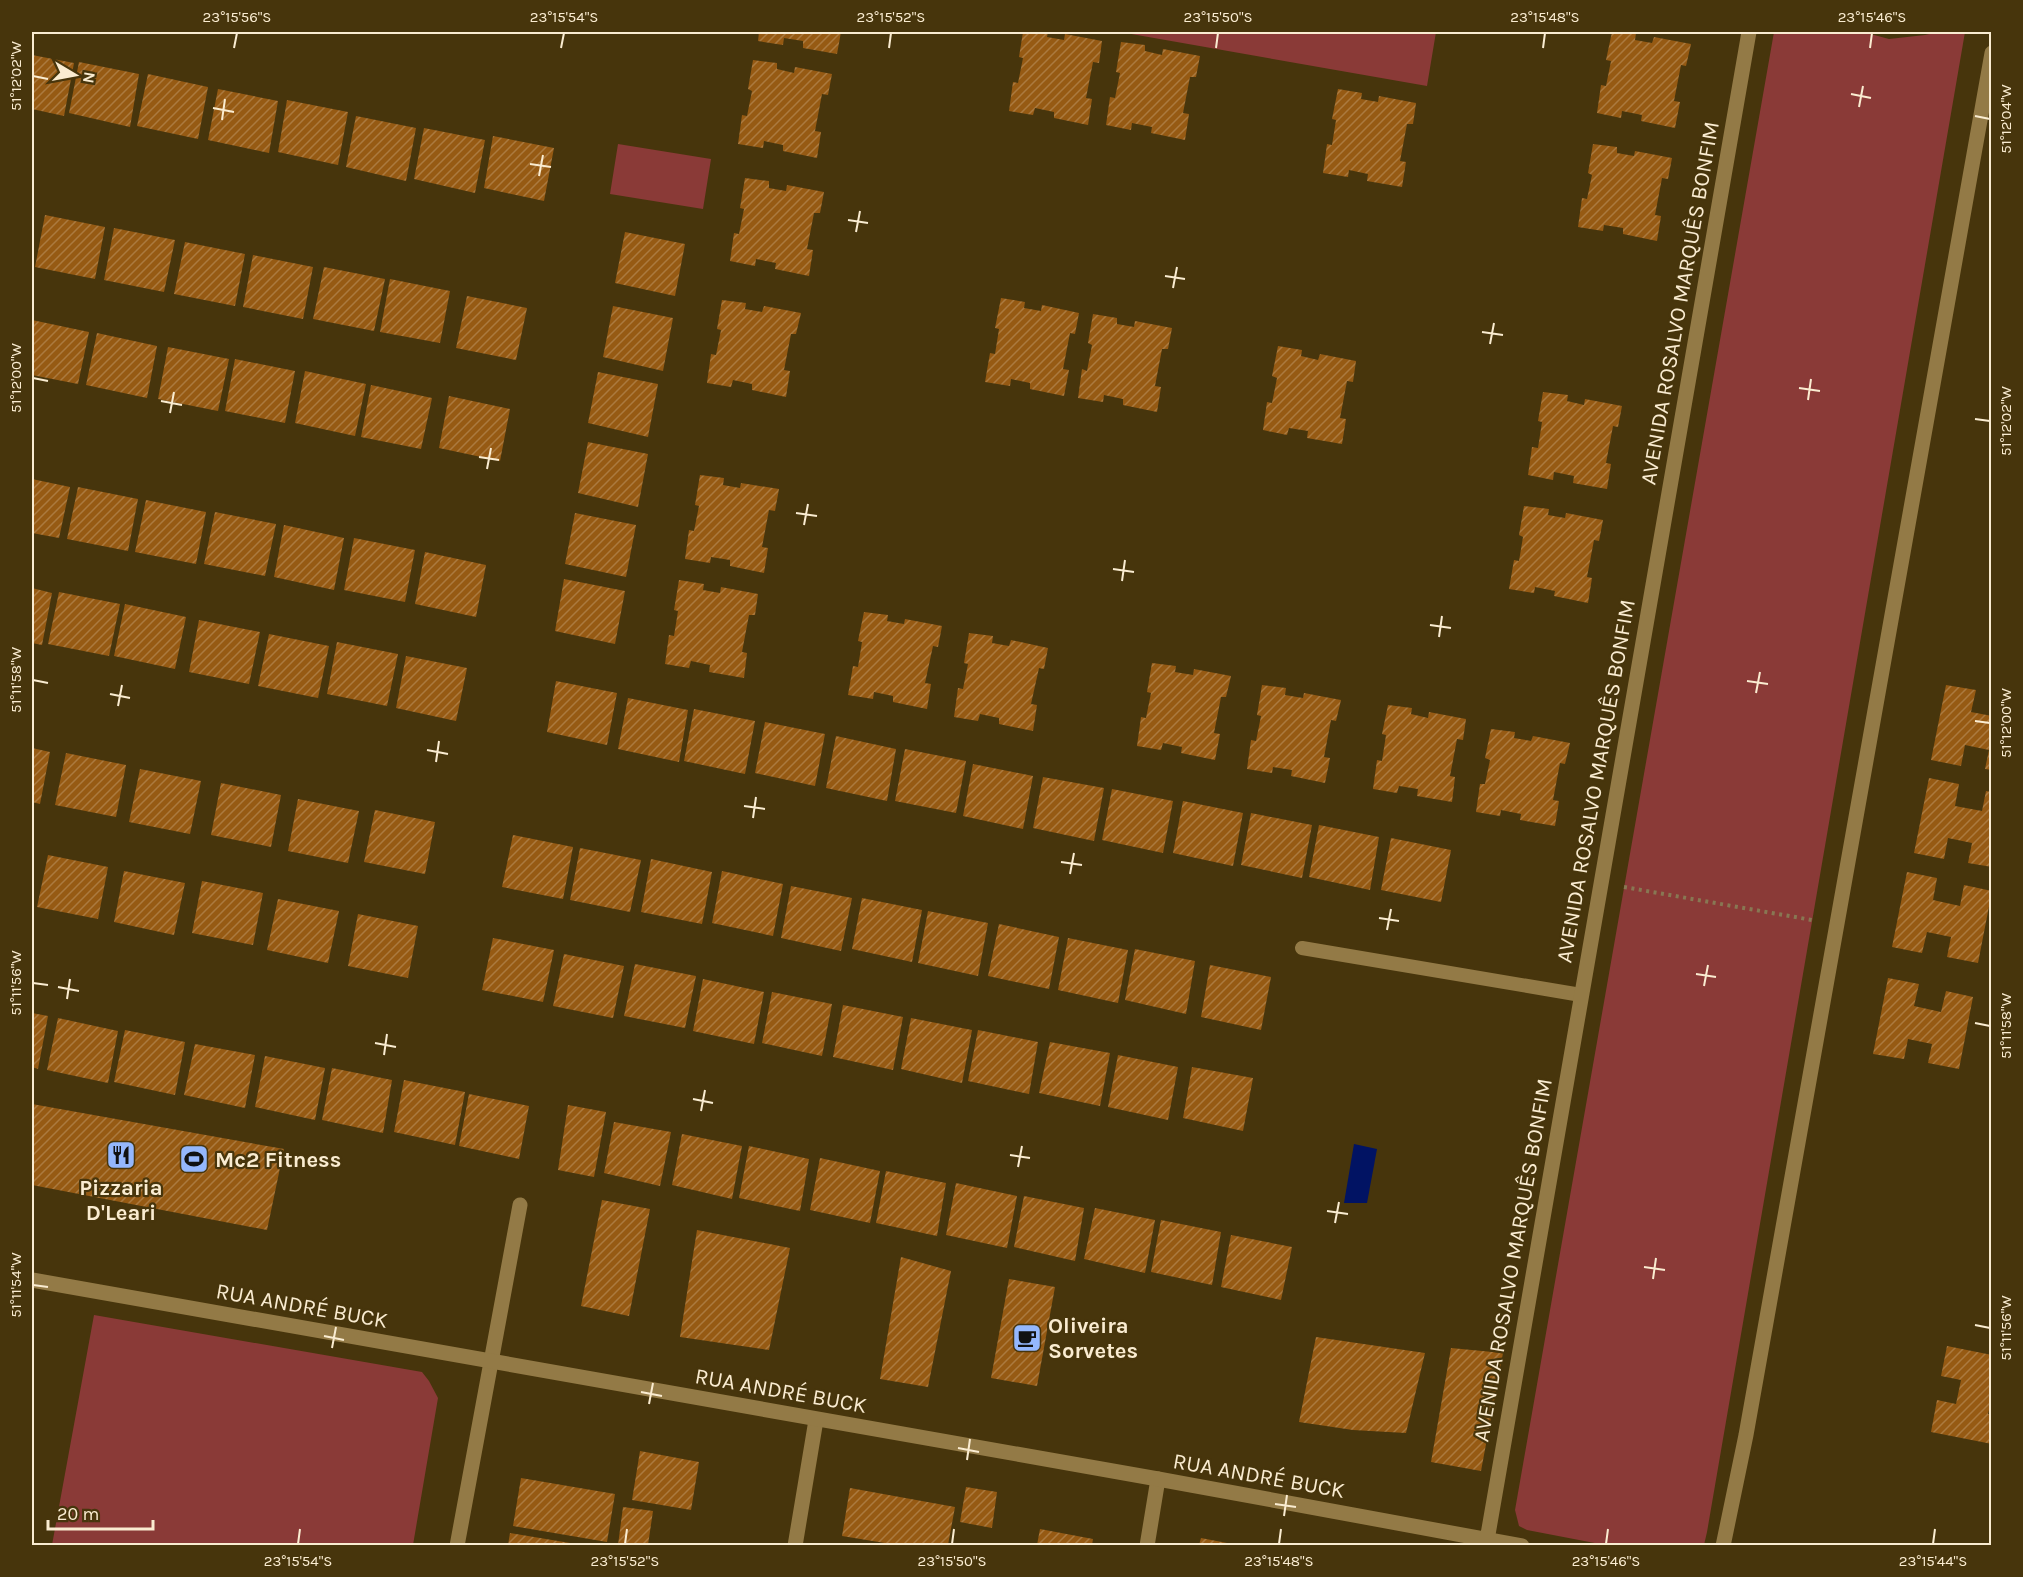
<svg xmlns="http://www.w3.org/2000/svg" width="2023" height="1577" viewBox="0 0 2023 1577" font-family="Karla,sans-serif">
	<defs>
		<pattern id="building-hatch" width="6" height="6" patternUnits="userSpaceOnUse" patternTransform="scale(1.5)"><rect width="6" height="6" fill="#965a13"/><path d="M-1 1l2-2M0 6l6-6M5 7l2-2" fill="none" stroke="#ab7a3f"/></pattern>
	</defs>
	<rect width="100%" height="100%" fill="#47350c"/>
	<!-- grass -->
	<path fill="#8a3a37" d="M1120,32H1436L1427,86Z
		M1774,32H1863L1889,39L1925,35L1938,32H1965L1707,1532L1704,1545H1605L1527,1530L1519,1526L1515,1510Z
		M618,144L711,159L703,209L610,194Z
		M94,1315L422,1372L429,1381L438,1398L413,1545H52Z"/>
	<!-- water -->
	<path fill="#011363" d="M1354,1144L1377,1149L1367,1203H1344Z"/>
	<!-- building -->
	<path fill="url(#building-hatch)" d="M759,32H841L837,54L803,48V41L784,38L783,45L758,41Z
		M1023,32H1048L1047,37L1064,40L1065,34L1102,41L1099,63L1093,62L1086,98L1092,99L1088,125L1054,118V112L1035,108L1033,115L1009,111L1013,82L1018,83L1023,58L1019,57Z
		M1612,32L1636,33L1635,40L1652,43L1654,37L1691,44L1686,66L1681,65L1674,101L1680,102L1675,128L1641,121L1642,115L1622,111L1621,118L1597,113L1601,85L1606,86L1611,61L1606,60Z
		M1121,42L1145,45V51L1162,55L1163,49L1200,56L1196,77H1190L1183,113L1189,114L1185,140L1151,133L1152,127L1132,123L1131,130L1106,125L1110,97L1115,98L1120,73L1116,72Z
		M32,55L74,63L64,116L32,109Z
		M753,60L777,63V69L794,73L795,67L832,74L828,95L822,94L815,131L821,132L817,158L783,151V145L764,141L763,148L738,144L742,115L747,116L752,91L748,89Z
		M79,62L139,74L130,127L69,113Z
		M148,74L208,87L198,139L137,126Z
		M218,89L278,101L269,153L208,140Z
		M1338,89L1362,93L1361,99L1378,102L1379,96L1416,103L1413,124H1407L1400,161L1406,162L1402,187L1367,181L1368,174L1349,170L1348,177L1323,173L1327,144L1332,145L1336,120L1332,119Z
		M287,100L348,112L338,165L278,152Z
		M356,116L416,128L406,181L346,167Z
		M424,128L485,140L475,193L414,179Z
		M493,136L554,148L544,201L484,188Z
		M1593,144L1617,147V153L1634,156L1635,151L1672,158L1668,179L1662,178L1655,215L1661,216L1657,241L1623,234V228L1604,225L1603,231L1578,227L1582,198L1587,199L1592,175L1588,173Z
		M745,178L769,181V188L786,191L787,185L824,192L820,213H814L807,249L813,250L809,276L775,269L776,263L756,259L755,266L730,261L734,233L739,234L744,209L740,208Z
		M45,215L105,227L95,279L35,267Z
		M114,228L175,240L164,292L104,280Z
		M625,232L685,244L675,296L615,283Z
		M185,242L245,254L235,306L174,294Z
		M253,255L313,267L303,319L243,307Z
		M324,267L385,279L374,331L313,319Z
		M390,279L450,291L440,343L380,332Z
		M467,296L527,308L516,360L456,348Z
		M1001,298L1025,302L1024,308L1041,311L1042,305L1079,313L1075,334L1070,333L1063,369L1069,370L1064,396L1030,389V383L1011,379L1010,386L985,382L990,353L995,354L999,329L995,328Z
		M722,300L746,303L745,309L762,312L764,306L801,313L796,334H791L784,370L790,371L786,397L752,390V384L733,380L731,387L707,383L711,354L716,355L721,330L717,329Z
		M613,306L673,318L663,371L603,357Z
		M1093,314L1117,318V324L1134,327L1135,321L1172,328L1168,349H1162L1155,386L1161,387L1157,412L1123,405V399L1104,395L1103,402L1078,398L1082,369L1087,371L1092,345L1088,343Z
		M32,320L89,332L78,384L32,375Z
		M97,333L157,346L147,398L86,385Z
		M1278,346L1302,350L1301,356L1318,360L1320,354L1356,361L1353,382L1347,381L1340,418L1346,419L1342,444L1307,438L1308,431L1289,428L1287,435L1263,430L1267,402L1272,403L1277,378L1272,376Z
		M168,347L229,359L218,411L158,399Z
		M235,359L295,371L285,423L225,411Z
		M305,371L366,384L355,436L295,423Z
		M598,372L658,384L648,437L588,423Z
		M371,385L432,398L421,449L361,437Z
		M1543,392L1568,395L1567,401L1584,405L1585,399L1622,406L1618,427L1613,426L1606,463L1611,464L1607,489L1573,483L1574,476L1554,472L1553,480L1528,475L1532,447L1538,448L1542,422L1538,421Z
		M449,396L510,409L500,461L439,448Z
		M588,442L648,454L638,507L578,493Z
		M700,475L724,478L723,485L740,488L741,483L779,489L775,511L769,510L762,547L768,548L764,573L730,566V560L711,557L710,563L685,559L689,530L694,531L699,506L695,505Z
		M32,479L70,487L59,538L32,533Z
		M78,487L138,499L128,551L67,539Z
		M146,500L206,512L196,564L135,552Z
		M1524,506L1549,509L1548,515L1565,518L1566,513L1603,520L1599,541L1594,540L1587,577L1592,578L1588,603L1554,596L1555,591L1535,587L1534,593L1509,589L1514,560L1519,561L1523,537L1519,535Z
		M215,512L276,524L265,576L204,564Z
		M575,513L636,525L626,577L565,564Z
		M284,525L344,538L334,590L274,577Z
		M354,538L415,550L405,602L344,590Z
		M425,552L486,565L476,617L415,604Z
		M564,579L625,591L615,644L555,631Z
		M679,580L704,584L703,590L720,593L721,587L758,594L755,615H749L742,652L747,653L744,678L709,672L710,665L691,661L689,668L665,664L669,635L674,636L678,611L674,610Z
		M32,588L52,593L42,645L32,643Z
		M59,592L120,604L109,656L48,644Z
		M125,604L186,617L175,669L114,656Z
		M864,612L888,615L887,621L904,624L905,619L942,626L938,647L933,646L925,683L931,684L927,709L893,702V696L874,692L873,699L848,695L853,666L858,667L862,642L858,641Z
		M199,620L260,632L249,684L189,672Z
		M969,633L993,636L992,643L1009,646L1011,640L1048,648L1044,669L1039,668L1031,704L1037,705L1033,731L999,724V718L980,714L978,721L954,717L958,688L963,689L968,664L964,663Z
		M269,634L329,646L318,698L258,686Z
		M337,642L398,654L387,706L327,694Z
		M406,656L467,668L456,721L396,708Z
		M1152,663L1176,666L1175,672L1193,675L1194,669L1231,676L1226,697H1221L1214,733L1220,734L1215,760L1181,753L1182,747L1163,743L1161,750L1137,746L1141,717L1146,718L1151,693L1147,692Z
		M556,681L617,693L607,745L547,732Z
		M1262,685L1286,688L1285,695L1303,698L1304,693L1341,700L1336,721L1331,720L1324,757L1330,758L1325,783L1291,776L1292,770L1273,767L1272,773L1247,769L1251,740L1256,741L1261,716L1257,715Z
		M1946,685L1976,690L1971,712L1992,716V770L1985,769L1989,750L1965,745L1961,766L1931,760Z
		M628,698L688,710L679,762L618,749Z
		M1388,705L1412,708L1411,714L1428,718L1429,712L1466,719L1463,740L1457,739L1450,776L1455,777L1452,802L1417,796L1418,789L1399,786L1397,793L1373,789L1377,760L1382,761L1386,735L1382,734Z
		M694,709L755,721L745,774L684,761Z
		M765,722L825,734L815,786L755,773Z
		M1491,729L1515,732L1514,738L1531,741L1533,736L1570,743L1565,764L1560,763L1553,800L1559,801L1555,826L1520,820L1521,814L1501,810L1500,816L1476,812L1480,784H1485L1490,760L1485,758Z
		M836,736L896,749L887,801L826,788Z
		M32,748L50,752L40,804L32,802Z
		M905,749L966,761L956,813L895,801Z
		M66,753L126,765L116,817L55,805Z
		M973,764L1033,776L1023,829L963,816Z
		M140,769L201,781L190,834L129,822Z
		M1043,777L1104,788L1094,841L1033,828Z
		M1929,778L1959,784L1955,806L1982,811L1986,791L1992,792V867L1968,863L1972,843L1948,838L1944,859L1914,853Z
		M221,783L281,795L271,847L211,835Z
		M1112,789L1173,801L1163,853L1102,840Z
		M298,799L359,811L348,863L288,851Z
		M1183,801L1243,813L1233,866L1173,853Z
		M375,810L435,822L425,874L364,862Z
		M1251,813L1312,825L1302,878L1241,865Z
		M1319,825L1379,837L1370,890L1309,877Z
		M513,835L573,847L563,899L502,887Z
		M1391,838L1451,850L1441,902L1381,890Z
		M580,848L641,860L630,912L570,900Z
		M48,855L108,867L98,919L37,907Z
		M651,859L712,872L702,924L641,912Z
		M124,871L185,883L174,935L114,922Z
		M722,871L783,884L773,936L712,923Z
		M1907,872L1937,878L1933,900L1960,906L1964,885L1992,891L1978,963L1947,957L1951,937L1927,932L1922,953L1892,947Z
		M202,881L263,893L253,945L192,933Z
		M791,886L852,898L841,951L781,938Z
		M862,898L922,910L912,962L852,949Z
		M278,899L339,911L328,963L267,950Z
		M928,911L988,923L978,976L918,963Z
		M358,914L418,926L408,978L348,966Z
		M999,924L1059,937L1049,989L988,976Z
		M493,938L554,950L543,1002L482,990Z
		M1068,938L1128,950L1118,1003L1058,990Z
		M1135,949L1195,961L1186,1014L1125,1000Z
		M564,954L624,966L613,1018L553,1006Z
		M635,964L696,976L685,1028L624,1016Z
		M1210,965L1271,977L1261,1030L1201,1017Z
		M1888,978L1919,984L1914,1006L1941,1012L1946,991L1973,997L1959,1069L1928,1063L1932,1044L1908,1039L1904,1059L1873,1054Z
		M703,979L764,992L754,1044L693,1031Z
		M772,992L832,1004L822,1056L762,1043Z
		M843,1005L903,1017L893,1070L833,1057Z
		M32,1013L48,1016L38,1069L32,1067Z
		M58,1018L118,1031L108,1083L47,1070Z
		M911,1018L972,1030L962,1083L901,1069Z
		M125,1030L185,1042L175,1095L114,1082Z
		M978,1030L1038,1042L1029,1094L968,1081Z
		M1050,1042L1110,1053L1100,1106L1039,1093Z
		M195,1044L255,1055L245,1108L184,1095Z
		M1118,1055L1178,1067L1168,1120L1108,1107Z
		M265,1056L325,1068L315,1120L255,1107Z
		M1192,1067L1253,1078L1243,1131L1183,1118Z
		M332,1068L392,1080L383,1133L322,1120Z
		M404,1080L465,1092L455,1145L394,1132Z
		M469,1094L529,1106L519,1159L459,1146Z
		M32,1104L284,1149L267,1230L32,1185Z
		M568,1105L606,1112L594,1177L558,1170Z
		M614,1122L671,1132L660,1186L604,1173Z
		M682,1134L742,1146L732,1199L672,1185Z
		M749,1146L809,1159L800,1211L739,1198Z
		M820,1158L880,1171L870,1223L810,1210Z
		M886,1171L946,1183L937,1236L876,1223Z
		M956,1183L1017,1196L1007,1248L946,1235Z
		M1024,1196L1084,1208L1075,1261L1014,1247Z
		M602,1200L650,1209L629,1316L581,1306Z
		M1095,1208L1155,1220L1145,1273L1084,1259Z
		M1161,1220L1221,1232L1212,1285L1151,1272Z
		M697,1230L790,1248L769,1350L680,1337Z
		M1231,1235L1292,1247L1281,1300L1221,1287Z
		M901,1257L951,1271L928,1387L880,1379Z
		M1009,1279L1055,1287L1037,1386L991,1378Z
		M1316,1337L1425,1353L1406,1433L1353,1430L1299,1422Z
		M1947,1346L1992,1355V1398L1988,1414H1992V1444L1931,1432L1937,1400L1956,1404L1961,1380L1941,1376Z
		M1451,1348L1503,1353L1481,1471L1431,1462Z
		M640,1451L699,1462L691,1510L632,1500Z
		M521,1478L615,1494L607,1542L513,1526Z
		M966,1487L997,1492L992,1528L960,1522Z
		M850,1488L955,1507L948,1545H897L842,1536Z
		M623,1507L653,1511L648,1545H618Z
		M1040,1529L1093,1539L1092,1545H1037Z
		M510,1533L576,1544L575,1545H508Z
		M1201,1538L1227,1543V1545H1199Z"/>
	<g fill="none" stroke-linecap="round" stroke-linejoin="round">
		<!-- path -->
		<path stroke="#887753" stroke-width="4" stroke-dasharray="3 4.5" stroke-linecap="butt" d="M1624,887L1812,920"/>
		<!-- lane -->
		<path stroke="#937a46" stroke-width="14" d="M1302,948L1581,995"/>
		<!-- street -->
		<path stroke="#937a46" stroke-width="15" d="M457,1546L520,1205
			M795,1546L816,1420
			M1147,1546L1158,1479"/>
		<!-- secondary -->
		<path stroke="#937a46" stroke-width="15" d="M32,1280L1158,1479L1522,1546
			M1486,1546L1749,32
			M1723,1546L1746,1435L1992,53"/>
	</g>
	<!-- ticks -->
	<path fill="none" stroke="#faecd1" stroke-width="2" d="M234,48L237,33M561,48L564,33M889,48L891,33M1216,48L1218,33M1543,48L1545,33M1870,48L1872,33M33,76L48,79M1851,94L1871,98M1859,107L1863,86M213,108L234,112M1975,116L1990,119M222,120L225,99M530,164L551,167M539,176L543,155M848,220L868,223M856,232L860,211M1165,276L1185,279M1173,288L1177,267M1482,332L1503,335M1490,344L1494,323M33,378L48,381M1799,388L1820,391M1808,400L1811,379M161,401L182,405M170,413L174,392M1975,419L1990,421M479,457L499,460M487,469L491,448M796,513L817,516M804,525L808,504M1113,569L1134,572M1122,581L1125,560M1430,625L1451,628M1439,637L1442,616M33,680L48,683M1747,681L1768,684M1756,693L1760,672M110,694L130,698M118,706L122,685M1975,721L1990,723M427,750L448,754M436,762L439,741M744,806L765,809M753,818L756,797M1061,862L1082,865M1070,874L1074,853M1379,918L1399,921M1387,930L1391,909M1696,974L1716,977M33,983L48,985M1704,986L1708,965M58,987L79,991M67,999L70,979M1975,1023L1990,1026M375,1043L396,1047M384,1055L387,1034M693,1099L713,1103M701,1111L705,1090M1010,1155L1030,1158M1018,1167L1022,1146M1327,1211L1348,1214M1335,1223L1339,1202M1644,1267L1665,1270M1653,1279L1656,1258M33,1285L48,1287M1975,1325L1990,1328M324,1336L344,1340M332,1348L336,1327M641,1392L662,1396M649,1404L653,1383M958,1448L979,1452M967,1460L970,1439M1275,1504L1296,1507M1284,1516L1287,1495M298,1544L300,1529M625,1544L627,1529M952,1544L954,1529M1279,1544L1281,1529M1606,1544L1608,1529M1933,1544L1935,1529"/>
	<!-- icons -->
	<defs>
		<g id="restaurant-square" transform="scale(1.5)"><rect x="-9" y="-9" width="18" height="18" rx="4" fill="#94b7fd" stroke="#47350c"/><path d="M-5-6h1v4h1v-4h1v4h1v-4h1v5L-1.5 .5V6h-2V.5L-5-1ZM5-6V6H3V1.5H1.5Q1.5-4 5-6Z" fill="#111"/></g>
		<g id="stadium-square" transform="scale(1.5)"><rect x="-9" y="-9" width="18" height="18" rx="4" fill="#94b7fd" stroke="#47350c"/><path d="M0-5a6.5 5 0 1 0 0 10a6.5 5 0 1 0 0-10ZM-3.5-1.8h7v3.6h-7Z" fill="#111"/></g>
		<g id="cafe-square" transform="scale(1.5)"><rect x="-9" y="-9" width="18" height="18" rx="4" fill="#94b7fd" stroke="#47350c"/><path d="M-5.5-4.5H6V0H3Q3 3.5 0 3.5H-2.5Q-5.5 3.5-5.5 0ZM3-3.2v2h1.7v-2ZM-6 4.5H4V6H-6Z" fill="#111"/></g>
	</defs>
	<g fill-rule="evenodd">
		<use href="#restaurant-square" x="121" y="1155"/>
		<use href="#stadium-square" x="194" y="1159"/>
		<use href="#cafe-square" x="1027" y="1338"/>
	</g>
	<g text-anchor="middle" stroke-width="4.5" stroke-linejoin="round" paint-order="stroke">
		<!-- street labels -->
		<g font-size="22" fill="#faecd1" stroke="#47350c">
			<text transform="translate(1679 303) rotate(-80)" y="8">AVENIDA ROSALVO MARQUÊS BONFIM</text>
			<text transform="translate(1595 781) rotate(-80)" y="8">AVENIDA ROSALVO MARQUÊS BONFIM</text>
			<text transform="translate(1512 1260) rotate(-80)" y="8">AVENIDA ROSALVO MARQUÊS BONFIM</text>
			<text transform="translate(302 1305) rotate(10)" y="8">RUA ANDRÉ BUCK</text>
			<text transform="translate(781 1390) rotate(10)" y="8">RUA ANDRÉ BUCK</text>
			<text transform="translate(1259 1475) rotate(10)" y="8">RUA ANDRÉ BUCK</text>
		</g>
		<!-- poi labels -->
		<g font-size="22" font-weight="bold" fill="#faecd1" stroke="#47350c" text-anchor="start">
			<text x="215" y="1167">Mc2 Fitness</text>
			<text x="121" y="1195" text-anchor="middle">Pizzaria<tspan x="121" dy="25">D'Leari</tspan></text>
			<text x="1048" y="1333">Oliveira<tspan x="1048" dy="25">Sorvetes</tspan></text>
		</g>
	</g>
	<!-- border -->
	<rect width="2023" height="1577" fill="none" stroke="#47350c" stroke-width="66"/>
	<!-- north arrow -->
	<g transform="translate(75 75) rotate(100)" stroke="#47350c" stroke-width="4.5" paint-order="stroke">
	<path d="M0-4.5L10 22L0 15L-10 22Z" fill="#faecd1"/>
	<text y="-9" font-size="16" font-weight="bold" text-anchor="middle" fill="#faecd1">N</text>
	</g>
	<!-- scale -->
	<path d="M48 1520v9h105v-9" fill="none" stroke="#faecd1" stroke-width="3"/>
	<text x="57" y="1520" font-size="18" fill="#faecd1" stroke="#47350c" stroke-width="4.5" paint-order="stroke">20 m</text>
	<rect x="33" y="33" width="1957" height="1511" fill="none" stroke="#faecd1" stroke-width="2"/>
	<g font-size="15" text-anchor="middle" fill="#faecd1">
		<text x="237" y="22">23°15'56"S</text>
		<text x="564" y="22">23°15'54"S</text>
		<text x="891" y="22">23°15'52"S</text>
		<text x="1218" y="22">23°15'50"S</text>
		<text x="1545" y="22">23°15'48"S</text>
		<text x="1872" y="22">23°15'46"S</text>
		<text transform="translate(16 76) rotate(-90)" y="5">51°12'02"W</text>
		<text transform="translate(2006 119) rotate(-90)" y="5">51°12'04"W</text>
		<text transform="translate(16 378) rotate(-90)" y="5">51°12'00"W</text>
		<text transform="translate(2006 421) rotate(-90)" y="5">51°12'02"W</text>
		<text transform="translate(16 680) rotate(-90)" y="5">51°11'58"W</text>
		<text transform="translate(2006 723) rotate(-90)" y="5">51°12'00"W</text>
		<text transform="translate(16 983) rotate(-90)" y="5">51°11'56"W</text>
		<text transform="translate(2006 1026) rotate(-90)" y="5">51°11'58"W</text>
		<text transform="translate(16 1285) rotate(-90)" y="5">51°11'54"W</text>
		<text transform="translate(2006 1328) rotate(-90)" y="5">51°11'56"W</text>
		<text x="298" y="1566">23°15'54"S</text>
		<text x="625" y="1566">23°15'52"S</text>
		<text x="952" y="1566">23°15'50"S</text>
		<text x="1279" y="1566">23°15'48"S</text>
		<text x="1606" y="1566">23°15'46"S</text>
		<text x="1933" y="1566">23°15'44"S</text>
	</g>
</svg>
